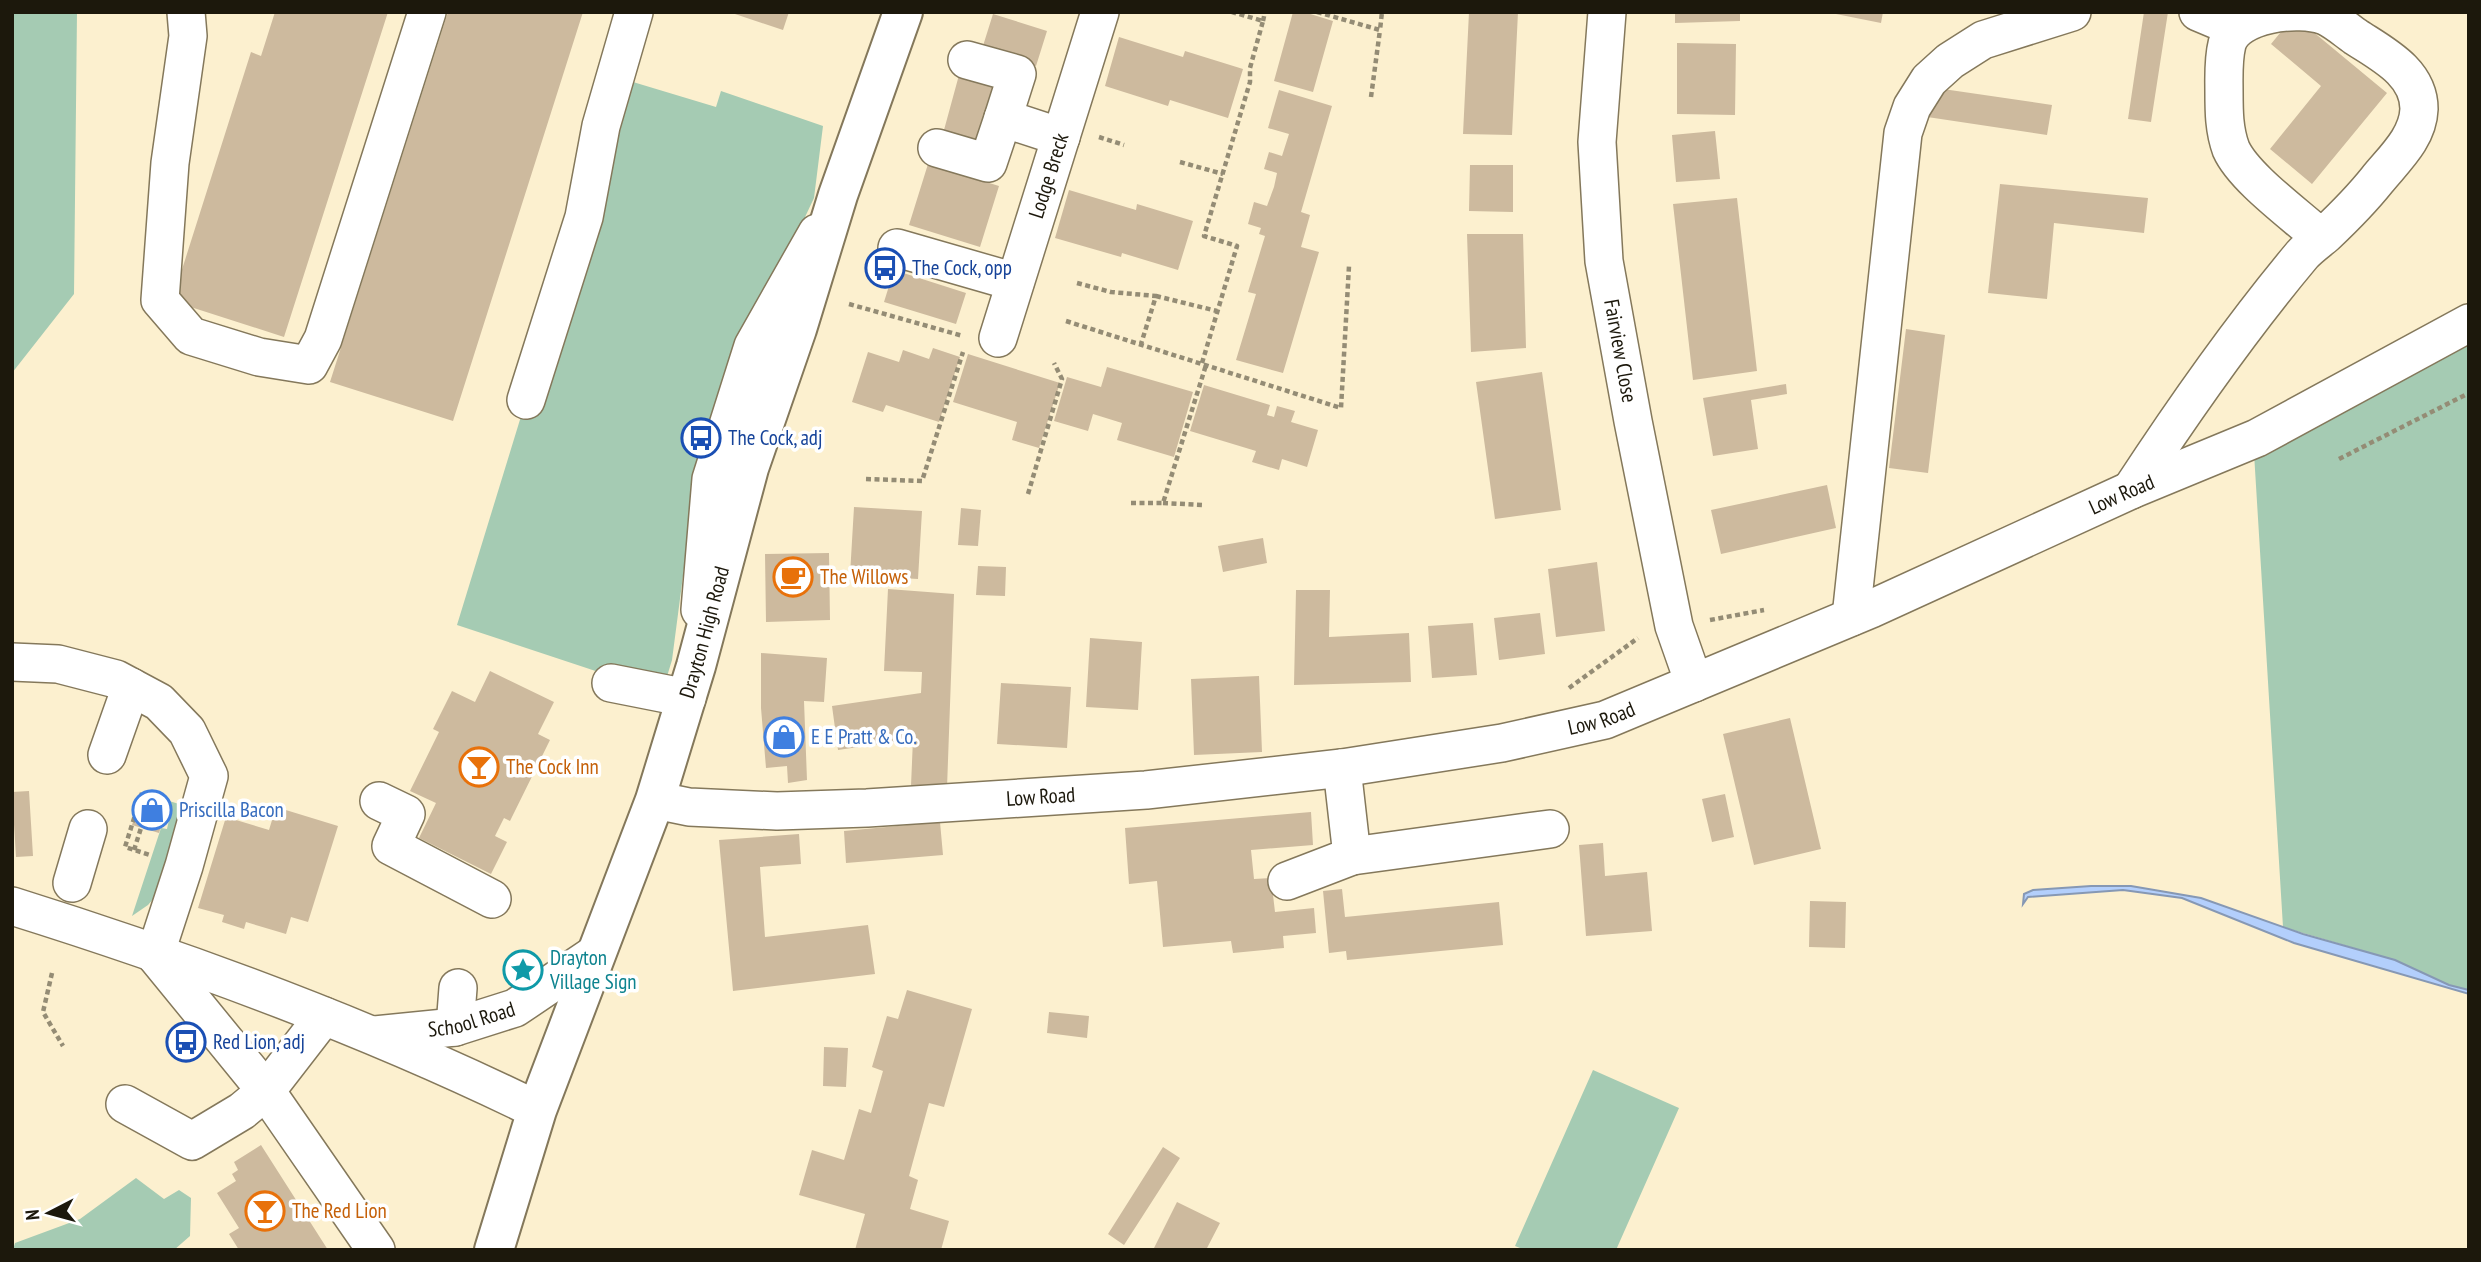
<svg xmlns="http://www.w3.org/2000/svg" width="2481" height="1262" viewBox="0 0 2481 1262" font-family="'PT Sans Narrow',sans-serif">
	<rect width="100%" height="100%" fill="#fcf0cf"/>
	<!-- green -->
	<path fill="#a5cbb3" d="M12,12H77L74,294L12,373Z
		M633,82L716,107L721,91L823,126L814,198L701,438L672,660L662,693L457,625L526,400Z
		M2469,341V990L2449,985L2395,960L2283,927L2254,453Z
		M169,801L186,806L160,891L148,905L132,916L161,828L167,829L169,820L164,819Z
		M1593,1070L1679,1108L1616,1250H1525L1515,1246Z
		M136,1178L164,1199L179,1190L191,1198L190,1236L174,1250H13L15,1243L80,1219Z"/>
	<!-- water -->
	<path fill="#b3cffc" stroke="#8698b4" stroke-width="2" d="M2091,886H2131L2201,898L2303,934L2395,960L2449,985L2469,990V994L2294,943L2182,898L2123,890L2028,897L2023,904L2024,894L2033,890Z"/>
	<!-- building -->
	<path fill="#cdba9e" d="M275,12H388L284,337L172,301L251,52L261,56Z
		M448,12H583L453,421L330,382Z
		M729,12H789L783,30Z
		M1293,12H1304L1333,21L1313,92L1274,81Z
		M1469,12H1518L1512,135L1463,134Z
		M1675,12H1740V21L1675,23Z
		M1826,12H1883L1881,23Z
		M2144,12H2168L2151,122L2128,119Z
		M993,14L1047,31L1036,66L982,49Z
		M2294,16L2387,93L2312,184L2270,149L2321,86L2271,44Z
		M1119,37L1183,57L1185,51L1243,69L1228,118L1170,100L1168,106L1105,86Z
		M1677,43L1736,44L1735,115L1677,114Z
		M959,75L995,86L980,141L944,130Z
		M1943,89L2052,105L2047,135L1914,115Z
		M1279,90L1332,106L1301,212L1310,215L1301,247L1319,252L1283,373L1236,360L1256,294L1248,292L1265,236L1259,234L1261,228L1248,224L1254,202L1267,206L1274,187L1277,173L1264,169L1269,152L1282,156L1289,134L1268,128Z
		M1715,131L1720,179L1676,182L1672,135Z
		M928,164L999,186L980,247L909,225Z
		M1470,165H1513V212L1469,211Z
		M2000,184L2148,198L2144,233L2054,223L2047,299L1988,293Z
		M1069,190L1136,210L1137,204L1193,221L1178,270L1122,253L1121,257L1055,238Z
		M1737,198L1757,371L1693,380L1673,204Z
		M1467,234H1523L1526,348L1471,352Z
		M894,270L966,293L956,324L884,302Z
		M1906,329L1945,335L1928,473L1889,468Z
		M933,348L960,357L939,422L886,405L883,412L852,402L868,352L899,362L903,350L929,359Z
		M968,354L1060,383L1039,448L1012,440L1017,422L953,402Z
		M1107,367L1193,392L1174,457L1117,440L1122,423L1093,414L1088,431L1054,421L1067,377L1101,387Z
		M1542,372L1561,510L1495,519L1476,382Z
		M1786,384L1787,394L1751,400L1758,449L1713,456L1703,398Z
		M1204,385L1270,405L1267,415L1274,417L1277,406L1295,411L1291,422L1318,430L1307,467L1282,459L1279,470L1252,462L1256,451L1190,431Z
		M1827,485L1836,528L1721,554L1711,510Z
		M854,507L922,511L918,579L850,575Z
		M961,508L981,510L978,546L958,545Z
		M1263,538L1267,563L1223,572L1218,546Z
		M829,553L830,620L766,622L765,554Z
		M1597,562L1605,631L1556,637L1548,569Z
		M978,566L1006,567L1005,596L976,595Z
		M888,589L954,594L947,788L911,786L913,739L838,750L832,706L921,693L922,672L884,671Z
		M1296,590H1330L1329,637L1409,633L1411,682L1294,685Z
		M1540,613L1545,654L1499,660L1494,618Z
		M1473,623L1477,675L1432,678L1428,626Z
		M1090,638L1142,642L1138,710L1086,707Z
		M761,653L827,658L824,702L804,701L807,780L788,783L787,766L766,768L761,708Z
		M490,671L554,702L538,734L550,740L510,821L504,818L495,836L507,842L491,874L419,838L436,803L410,791L439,732L433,729L452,691L475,702Z
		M1259,676L1262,752L1194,755L1191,679Z
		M1001,683L1071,687L1067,748L997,744Z
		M1790,718L1821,849L1754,865L1723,734Z
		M29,791L33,856L16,857L12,792Z
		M142,793L169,801L159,833L132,825Z
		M1725,794L1734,837L1712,842L1702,799Z
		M276,807L338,826L308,922L291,917L286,934L246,922L244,929L222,922L224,915L198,908L226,817L269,830Z
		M1311,812L1313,845L1251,850L1254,879L1271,878L1275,912L1314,908L1316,933L1283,936L1284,948L1233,953L1231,941L1163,947L1157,881L1129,884L1125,828Z
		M940,822L943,855L846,863L844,831Z
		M799,834L801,864L760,867L765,937L868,925L875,974L733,991L719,840Z
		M1603,843L1605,876L1647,872L1652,931L1586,936L1579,845Z
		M1342,889L1345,917L1499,902L1503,945L1347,960L1346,951L1329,953L1323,891Z
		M1810,901L1846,902L1845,948L1809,947Z
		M907,990L972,1009L944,1107L929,1103L909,1176L918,1180L910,1209L949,1221L941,1250H855L865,1214L799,1195L812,1150L844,1160L859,1109L871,1113L883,1071L872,1067L887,1016L898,1019Z
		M1049,1012L1089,1016L1087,1038L1047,1033Z
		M824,1047L848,1048L846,1087L823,1086Z
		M261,1145L328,1250H239L229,1234L239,1228L217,1193L236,1181L232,1174L238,1170L234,1162Z
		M1163,1147L1180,1158L1124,1245L1108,1234Z
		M1177,1202L1220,1223L1206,1250H1153Z"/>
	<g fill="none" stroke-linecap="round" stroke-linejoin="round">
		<!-- minor casing -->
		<g stroke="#84785b" stroke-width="40">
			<g id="minor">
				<path d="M186,12L188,36L170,163L160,300L191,336L259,357L309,365L323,339L427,12"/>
				<path id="s1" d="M1607,12L1597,142L1604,261L1633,421L1674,626L1694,683"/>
				<path d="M2198,12L2236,28"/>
				<path d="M967,60L1017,74L1003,118L1061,137"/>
				<path d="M937,148L988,163L1003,118"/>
				<path d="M897,248L1015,282"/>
				<path id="s2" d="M998,338L1100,12"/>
				<path d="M526,400L584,217L601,126L634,12"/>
				<path d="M2131,490C2184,409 2240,329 2302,255C2309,247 2318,241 2326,234C2344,217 2361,200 2377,180C2394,159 2418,138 2419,109C2419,72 2382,54 2356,37C2346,30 2336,21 2325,16C2299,6 2235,13 2227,44C2223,60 2224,76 2224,92C2224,111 2224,130 2231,149C2244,178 2296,215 2321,238"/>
				<path d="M700,610L711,479L753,346L817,233"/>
				<path d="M1851,617L1903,133L1912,107L1929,80L1950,61L1983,40L2072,12"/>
				<path d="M12,662L58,664L116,679L159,702L187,731L209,776L184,866L155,955"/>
				<path d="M611,683L687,698"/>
				<path d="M107,755L131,687"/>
				<path id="s3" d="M655,800L689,807L777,811L867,808L1146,790L1342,768L1502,743L1605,720L1871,609L2131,490L2257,438L2469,323"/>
				<path d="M379,801L406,814L391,846L492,899"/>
				<path d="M1352,856L1550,829"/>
				<path d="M1287,881L1352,856L1342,768"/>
				<path d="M72,883L88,829"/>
				<path d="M12,906C191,962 368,1027 537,1110"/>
				<path d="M155,955L266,1091L376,1250"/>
				<path d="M455,1027L458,988"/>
				<path id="s4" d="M375,1035L455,1027L515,1008L595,954"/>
				<path d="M125,1104L192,1141L242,1111L266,1091L324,1016"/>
			</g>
		</g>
		<!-- major casing -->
		<g stroke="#84785b" stroke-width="42">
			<g id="major">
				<path id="s5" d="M494,1250L537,1110L655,800L696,666L749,468L797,329L838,195L903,12"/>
			</g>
		</g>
		<!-- path -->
		<path stroke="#948c75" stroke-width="4.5" stroke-dasharray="5 3.5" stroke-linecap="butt" d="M1317,12L1380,30L1382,12
			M1263,21L1265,12
			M1371,97L1380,30
			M1099,137L1124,145
			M1180,162L1223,174
			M1077,283L1111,292L1156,296L1141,344
			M1156,296L1217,311
			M849,304L963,336
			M1066,321L1341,408L1349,266
			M1202,363L1237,246L1204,236L1250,82V68L1263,21L1232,12
			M2339,459L2469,393
			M866,479L922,481L963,352
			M1028,494L1062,379L1054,363
			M1131,503H1163L1206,365
			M1163,503L1203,505
			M1710,620L1764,610
			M1569,688L1638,638
			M142,793L125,847L150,855
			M134,850L141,828
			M52,973L43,1012L63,1046"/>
		<!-- minor -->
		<use href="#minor" stroke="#fff" stroke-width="37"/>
		<!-- major -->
		<use href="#major" stroke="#fff" stroke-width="38"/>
	</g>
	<!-- icons -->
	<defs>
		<g id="bus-ring" transform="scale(2.0125)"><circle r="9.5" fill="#fff" stroke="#1a4fb4" stroke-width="1.5"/><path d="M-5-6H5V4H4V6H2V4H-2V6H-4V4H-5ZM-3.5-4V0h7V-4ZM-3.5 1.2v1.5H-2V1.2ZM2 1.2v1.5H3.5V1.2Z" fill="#1a4fb4"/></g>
		<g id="cafe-ring" transform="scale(2.0125)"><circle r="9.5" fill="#fff" stroke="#e8710a" stroke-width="1.5"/><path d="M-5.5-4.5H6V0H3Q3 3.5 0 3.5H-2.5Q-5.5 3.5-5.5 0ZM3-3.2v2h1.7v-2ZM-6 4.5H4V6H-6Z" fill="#e8710a"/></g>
		<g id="shop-ring" transform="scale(2.0125)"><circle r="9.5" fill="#fff" stroke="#3f7fe0" stroke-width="1.5"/><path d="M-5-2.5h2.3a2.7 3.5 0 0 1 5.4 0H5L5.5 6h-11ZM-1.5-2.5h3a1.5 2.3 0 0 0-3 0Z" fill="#3f7fe0"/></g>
		<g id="bar-ring" transform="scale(2.0125)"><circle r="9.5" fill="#fff" stroke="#e8710a" stroke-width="1.5"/><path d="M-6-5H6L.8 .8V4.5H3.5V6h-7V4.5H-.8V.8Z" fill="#e8710a"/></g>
		<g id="sight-ring" transform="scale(2.0125)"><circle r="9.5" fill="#fff" stroke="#0f9aa8" stroke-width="1.5"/><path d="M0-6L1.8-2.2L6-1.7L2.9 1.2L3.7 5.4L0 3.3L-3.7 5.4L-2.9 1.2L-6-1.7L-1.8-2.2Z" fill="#0f9aa8"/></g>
	</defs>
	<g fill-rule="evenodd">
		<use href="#bus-ring" x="885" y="268"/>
		<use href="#bus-ring" x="701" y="438"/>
		<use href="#cafe-ring" x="793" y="577"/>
		<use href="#shop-ring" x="784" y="737"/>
		<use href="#bar-ring" x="479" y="767"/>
		<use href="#shop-ring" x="152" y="810"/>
		<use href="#sight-ring" x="523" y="970"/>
		<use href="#bus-ring" x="186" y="1042"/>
		<use href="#bar-ring" x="265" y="1211"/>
	</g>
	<g text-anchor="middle" stroke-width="7" stroke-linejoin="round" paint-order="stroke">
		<!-- street labels -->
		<g font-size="21" fill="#1c180c" stroke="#fff">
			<text dy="7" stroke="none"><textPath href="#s2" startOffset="170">Lodge Breck</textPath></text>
			<text dy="7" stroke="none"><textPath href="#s1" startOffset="341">Fairview Close</textPath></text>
			<text dy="7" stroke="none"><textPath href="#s3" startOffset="1521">Low Road</textPath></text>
			<text dy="7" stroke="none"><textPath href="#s5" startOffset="653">Drayton High Road</textPath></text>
			<text dy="7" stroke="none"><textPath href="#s3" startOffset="954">Low Road</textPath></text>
			<text dy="7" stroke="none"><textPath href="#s3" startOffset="387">Low Road</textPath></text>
			<text dy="7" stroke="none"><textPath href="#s4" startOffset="98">School Road</textPath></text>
		</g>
		<!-- transit labels -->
		<g font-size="21" fill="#164399" stroke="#fff" text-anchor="start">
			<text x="912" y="275">The Cock, opp</text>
			<text x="728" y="445">The Cock, adj</text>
			<text x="213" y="1049">Red Lion, adj</text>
		</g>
		<!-- food labels -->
		<g font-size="21" fill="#c56008" stroke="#fff" text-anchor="start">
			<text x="820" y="584">The Willows</text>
			<text x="506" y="774">The Cock Inn</text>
			<text x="292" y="1218">The Red Lion</text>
		</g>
		<!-- shop labels -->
		<g font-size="21" fill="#366cbe" stroke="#fff" text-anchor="start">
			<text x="811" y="744">E E Pratt &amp; Co.</text>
			<text x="179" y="817">Priscilla Bacon</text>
		</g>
		<!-- culture labels -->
		<g font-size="21" fill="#0d838f" stroke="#fff" text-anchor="start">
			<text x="550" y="965">Drayton<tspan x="550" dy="24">Village Sign</tspan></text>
		</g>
	</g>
	<!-- border -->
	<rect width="2481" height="1262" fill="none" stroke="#1c180c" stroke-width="28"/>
	<!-- north arrow -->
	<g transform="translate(49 1213) rotate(264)" stroke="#ffffff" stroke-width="5" paint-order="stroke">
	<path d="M0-5L12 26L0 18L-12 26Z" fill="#1c180c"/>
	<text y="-10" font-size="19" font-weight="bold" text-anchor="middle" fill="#1c180c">N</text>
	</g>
</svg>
